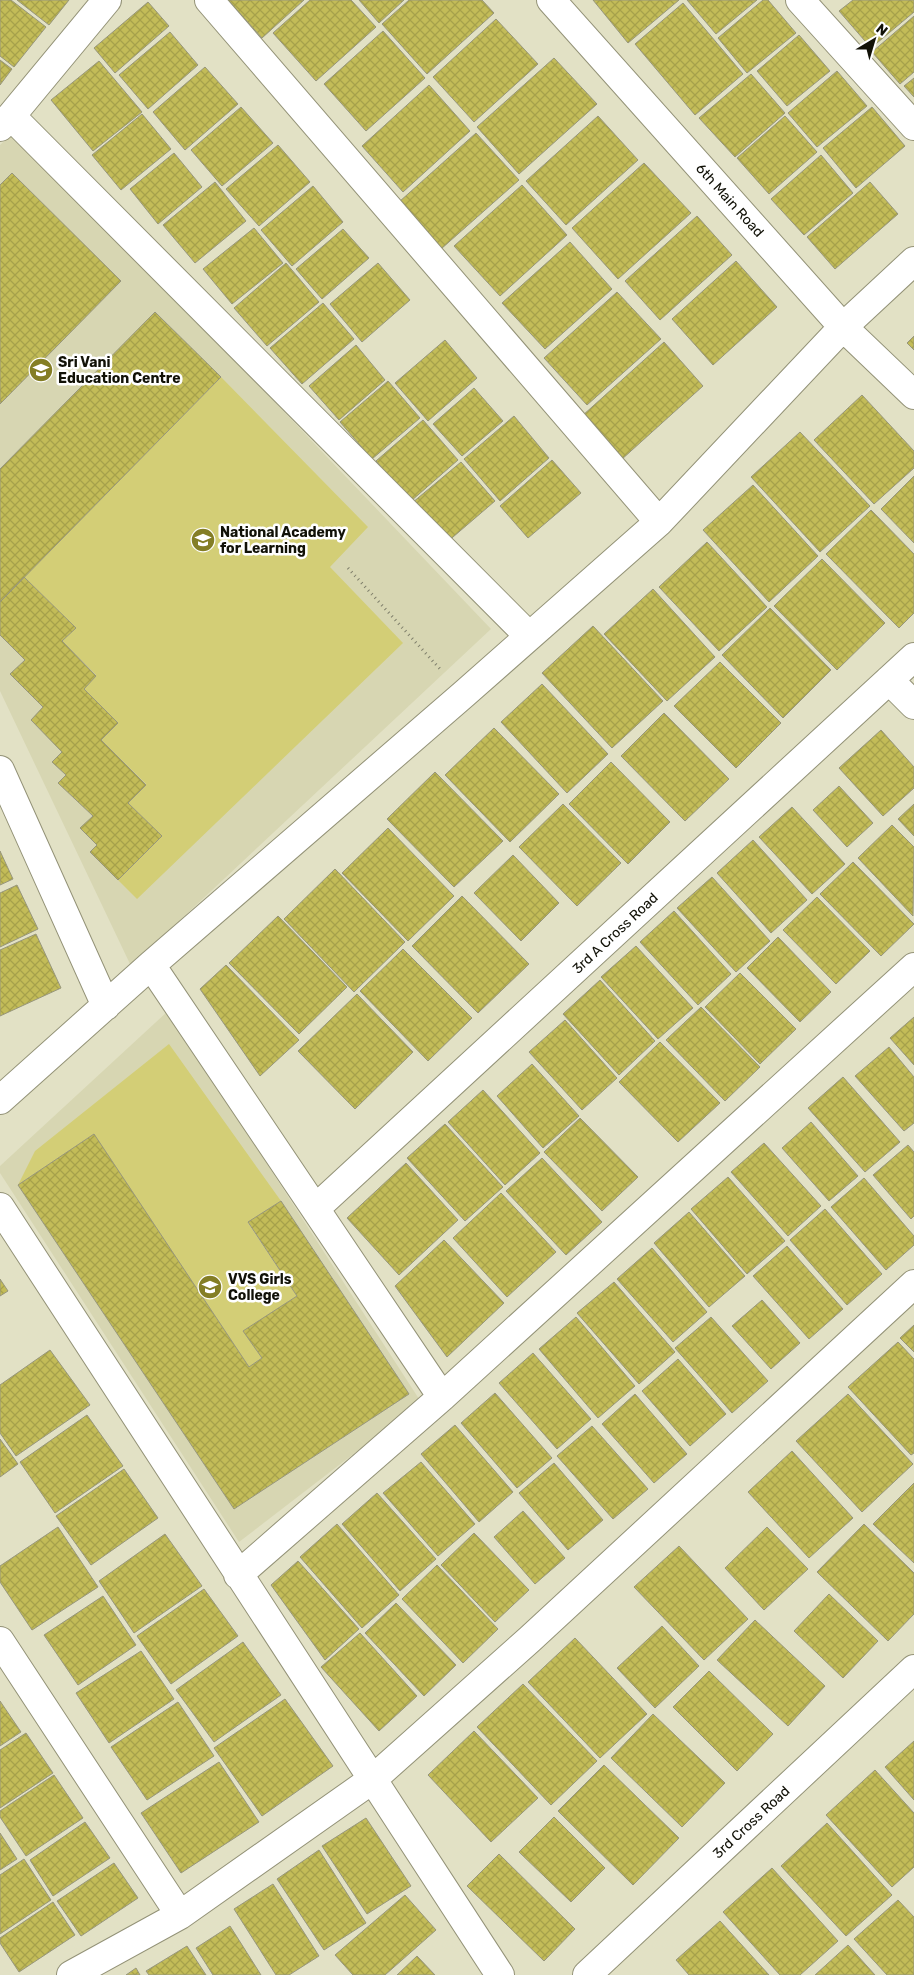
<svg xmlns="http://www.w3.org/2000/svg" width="914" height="1975" viewBox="0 0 914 1975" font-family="Rubik,sans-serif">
	<defs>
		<pattern id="building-cross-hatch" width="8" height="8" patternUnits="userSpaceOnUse" patternTransform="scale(1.25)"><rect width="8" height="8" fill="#c3bc58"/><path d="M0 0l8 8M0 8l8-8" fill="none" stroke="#a6a14b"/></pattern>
	</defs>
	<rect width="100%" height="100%" fill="#e2e1c5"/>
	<!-- built -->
	<path fill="#d7d6b2" d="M13,133L166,288L491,629L131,966L0,691V145Z
		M168,1011L421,1402L239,1542L0,1173V1166Z"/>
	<!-- green -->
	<path fill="#d3ce76" d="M221,377L368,527L330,567L403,643L137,899L118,880L161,836L128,803L146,784L101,740L84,689L96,675L62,641L75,628L24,577Z
		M169,1044L281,1201L248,1223L297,1296L244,1331L262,1358L249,1367L94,1135L18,1185L35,1151Z"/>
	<!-- building -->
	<path fill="url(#building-cross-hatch)" stroke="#97967c" d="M0,0H11L46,27L14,67L0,56Z
		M17,0H69L49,25Z
		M228,0H304L262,38Z
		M310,0H351L376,27L316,81L273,33Z
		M359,0H404L379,23Z
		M409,0H482L494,13L427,74L382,24Z
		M593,0H679L628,43Z
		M687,0H757L716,34Z
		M763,0H768L796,33L747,73L718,38Z
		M853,0H914V12L871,48L839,11Z
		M148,2L169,26L115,73L94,48Z
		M683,3L743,74L695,115L635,44Z
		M914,16V72L900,84L872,52Z
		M496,19L538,64L474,122L433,77Z
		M383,31L425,78L366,131L324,84Z
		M170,32L198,65L148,109L119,75Z
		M799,35L830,71L787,106L757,71Z
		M554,58L597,104L519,174L477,127Z
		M0,60L12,69L0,85Z
		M99,61L142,112L93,151L51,100Z
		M205,67L238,104L185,150L153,112Z
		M837,71L867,106L817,147L788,113Z
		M751,74L785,113L735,157L699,118Z
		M914,78V97L904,86Z
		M429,85L470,131L403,192L362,146Z
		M241,107L273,143L222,186L191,150Z
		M872,107L905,146L856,188L823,148Z
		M142,114L171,149L121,190L92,155Z
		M598,116L638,160L566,225L526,181Z
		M785,116L817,152L769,194L737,158Z
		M476,133L519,180L441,249L399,202Z
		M278,145L310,182L259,226L226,189Z
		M174,153L202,187L158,224L130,189Z
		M821,155L853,193L804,235L771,199Z
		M644,163L691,213L618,279L572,228Z
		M12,173L121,281L0,404V185Z
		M215,182L246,221L195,263L163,225Z
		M870,182L898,214L835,269L807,237Z
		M522,185L567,235L500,296L454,246Z
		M313,186L343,222L292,266L261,230Z
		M697,216L732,255L660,320L625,281Z
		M254,228L283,263L232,304L203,269Z
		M343,229L369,258L322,299L296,269Z
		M570,242L612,289L545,349L502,303Z
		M736,261L777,307L713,365L672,319Z
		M286,263L319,302L267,346L234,308Z
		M378,263L410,300L362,342L330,304Z
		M617,292L661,339L587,405L544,358Z
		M323,303L354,339L302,384L270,348Z
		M155,312L221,377L0,602V469Z
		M914,336V350L907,343Z
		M445,340L477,378L428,421L395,383Z
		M664,342L703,386L621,460L582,416Z
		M356,345L385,380L339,420L309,386Z
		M388,381L420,418L372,459L340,422Z
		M474,388L503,421L462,456L433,424Z
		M862,395L914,451V468L874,504L814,440Z
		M514,416L549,458L500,501L464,459Z
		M423,420L458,460L411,501L376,461Z
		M800,432L870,506L820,552L751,477Z
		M552,460L581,493L528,538L500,506Z
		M461,462L495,501L446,543L412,503Z
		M914,476V543L881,509Z
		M753,485L818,556L769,602L703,530Z
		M871,510L914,554V613L899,628L826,554Z
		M707,542L767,607L719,651L659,587Z
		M822,559L885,623L837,670L774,606Z
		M24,577L76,628L62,641L96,676L84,689L118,723L101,740L146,785L128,803L162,836L118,880L90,852L97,845L80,828L93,816L58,783L66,775L52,762L62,752L31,720L43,707L10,674L25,660L0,635V602Z
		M653,589L715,657L667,701L604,634Z
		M770,608L831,670L783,718L722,655Z
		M593,626L663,701L612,748L542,673Z
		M720,662L781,723L736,768L674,706Z
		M542,684L608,754L567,793L501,722Z
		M664,713L729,779L685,821L621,756Z
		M494,728L559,794L510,842L445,775Z
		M881,730L914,767V788L883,816L839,768Z
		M611,762L670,822L628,864L569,804Z
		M435,772L503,841L454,887L387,819Z
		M839,786L873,823L847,847L813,810Z
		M563,804L621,863L577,906L519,847Z
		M914,804V836L898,819Z
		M792,807L845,864L812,894L759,837Z
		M892,825L914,847L913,916L858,858Z
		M388,828L454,896L408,941L342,873Z
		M753,840L807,900L771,933L717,873Z
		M0,851L13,879L0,885Z
		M513,855L559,903L521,941L474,893Z
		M853,862L914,924L881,956L820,894Z
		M335,869L405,942L354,992L284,919Z
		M712,877L770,941L736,972L677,908Z
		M17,885L38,929L0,947V893Z
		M462,896L529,964L478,1013L412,946Z
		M817,897L870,951L836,984L783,930Z
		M674,911L731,974L698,1005L640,942Z
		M278,916L347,987L299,1034L229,963Z
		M36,934L61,988L0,1016V950Z
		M778,937L831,992L800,1022L747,968Z
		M636,946L693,1008L658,1039L601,977Z
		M403,949L472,1018L428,1061L360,991Z
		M226,965L299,1040L260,1076L200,989Z
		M740,973L796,1029L760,1064L705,1007Z
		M600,980L655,1041L619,1075L563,1014Z
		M357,994L413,1052L355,1109L298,1051Z
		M701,1007L760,1067L725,1101L666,1040Z
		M914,1017V1065L890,1038Z
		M565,1020L617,1078L582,1110L529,1052Z
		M660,1042L720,1103L678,1142L619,1082Z
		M889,1047L914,1077V1123L904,1131L855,1076Z
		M532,1064L579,1116L543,1148L497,1096Z
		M843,1077L900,1142L865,1172L808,1108Z
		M483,1090L540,1153L505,1185L448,1122Z
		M580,1118L638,1177L602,1211L544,1152Z
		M811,1122L858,1176L829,1201L782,1148Z
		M445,1124L503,1187L465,1221L407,1158Z
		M94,1134L249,1367L262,1358L243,1331L297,1296L248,1222L281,1201L409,1394L234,1509L18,1185Z
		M764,1143L821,1206L788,1236L731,1172Z
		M908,1145L914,1152V1216L911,1219L873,1175Z
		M542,1158L602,1222L566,1255L506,1191Z
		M406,1163L458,1220L399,1275L347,1218Z
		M728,1177L785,1241L747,1274L691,1209Z
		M864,1178L914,1236V1245L886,1270L831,1207Z
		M501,1193L556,1252L507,1297L453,1238Z
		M825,1209L882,1274L847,1305L790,1240Z
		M689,1212L745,1276L709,1307L654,1243Z
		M444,1240L504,1303L447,1357L395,1286Z
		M787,1246L843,1309L809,1339L753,1276Z
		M652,1248L707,1312L673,1342L617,1279Z
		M0,1279L8,1291L0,1296Z
		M614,1282L675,1352L639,1384L577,1313Z
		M762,1300L800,1343L771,1369L732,1326Z
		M576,1317L635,1386L598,1418L539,1349Z
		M711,1317L768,1381L732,1413L675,1348Z
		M914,1325V1352L900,1338Z
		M898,1342L914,1359V1453L911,1455L848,1387Z
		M50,1350L90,1405L16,1456L0,1433V1385Z
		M533,1353L591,1419L557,1449L499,1383Z
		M678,1359L726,1414L690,1446L642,1391Z
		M495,1393L552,1458L517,1488L461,1423Z
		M635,1394L687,1454L654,1483L602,1424Z
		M848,1394L913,1464L862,1512L796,1441Z
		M87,1415L123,1466L55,1513L20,1462Z
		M455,1425L513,1492L479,1522L421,1454Z
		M592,1426L648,1489L613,1519L557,1456Z
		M0,1439L18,1464L0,1477Z
		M792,1451L853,1518L809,1558L748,1492Z
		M421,1462L475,1524L438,1556L383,1493Z
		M554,1463L603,1520L568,1550L519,1493Z
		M124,1469L158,1518L91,1565L56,1516Z
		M914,1483V1563L873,1524Z
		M377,1493L436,1559L400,1591L342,1524Z
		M523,1511L565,1558L535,1584L494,1537Z
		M337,1524L399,1595L362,1628L300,1557Z
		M864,1524L914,1573V1614L888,1641L817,1572Z
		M58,1527L98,1587L32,1630L0,1582V1566Z
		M767,1527L808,1569L764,1610L725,1568Z
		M474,1533L529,1590L495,1622L441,1565Z
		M165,1534L202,1586L134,1633L99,1581Z
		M679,1546L748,1619L704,1660L634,1587Z
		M298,1561L359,1629L325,1660L271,1585Z
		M437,1565L498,1629L463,1663L402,1599Z
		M204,1589L238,1636L171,1684L137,1636Z
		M829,1594L878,1641L843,1678L794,1631Z
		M103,1596L136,1645L78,1685L44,1635Z
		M396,1603L456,1665L424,1696L365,1633Z
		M755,1620L825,1686L788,1726L717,1660Z
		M662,1626L699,1666L655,1708L617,1668Z
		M360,1633L417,1696L379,1731L321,1667Z
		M575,1638L647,1714L600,1758L528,1682Z
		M243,1642L281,1695L214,1742L176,1690Z
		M141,1651L174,1699L109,1743L76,1693Z
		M709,1671L773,1734L737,1771L673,1707Z
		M523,1684L597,1761L551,1805L477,1727Z
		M285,1699L333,1766L262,1816L214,1748Z
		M0,1701L21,1732L0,1746Z
		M178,1702L214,1756L147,1800L111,1747Z
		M653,1714L725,1783L682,1827L611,1758Z
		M474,1731L538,1798L491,1842L428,1775Z
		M26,1733L53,1773L0,1808V1750Z
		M914,1741V1800L885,1767Z
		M219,1762L259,1822L181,1873L141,1813Z
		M604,1765L679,1838L633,1885L558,1811Z
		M875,1770L914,1813V1867L892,1887L826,1815Z
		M54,1775L83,1818L26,1856L0,1817V1811Z
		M554,1817L605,1868L571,1902L519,1852Z
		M366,1818L411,1886L367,1914L322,1846Z
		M85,1822L110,1858L53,1896L30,1860Z
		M827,1823L892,1895L846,1936L781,1866Z
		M0,1833L17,1859L0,1870Z
		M319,1850L366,1923L324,1950L277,1879Z
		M499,1854L575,1929L544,1961L467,1886Z
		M24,1859L51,1900L0,1934V1875Z
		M114,1863L138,1898L81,1936L57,1901Z
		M772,1868L838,1941L800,1975H780L723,1912Z
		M273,1884L319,1956L289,1975H276L234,1909Z
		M405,1895L436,1930L385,1975H353L335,1955Z
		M898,1900L914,1917V1975H887L854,1939Z
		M53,1902L75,1935L19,1972L0,1943V1938Z
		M720,1921L769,1975H689L676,1960Z
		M230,1926L261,1975H213L196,1948Z
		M848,1945L875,1975H815Z
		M187,1946L206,1975H149L146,1971Z
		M417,1956L435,1975H397Z
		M136,1968L140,1975H126Z"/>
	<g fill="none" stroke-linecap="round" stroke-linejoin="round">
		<!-- minor casing -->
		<g stroke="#939277" stroke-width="30">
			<path id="minor" d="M209,0L659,522
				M551,0L843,327L914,395
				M800,0L914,126
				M11,116L529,636
				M0,127L11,116L107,0
				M889,680L914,705
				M0,770L106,1006
				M151,965L442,1397
				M0,1100L151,965L464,694L659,522L843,327L914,261
				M0,1207L500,1975
				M316,1208L914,657
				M238,1575L442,1397L914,967
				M0,1641L180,1915
				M71,1975L180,1915L373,1779L530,1639L914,1284
				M587,1975L914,1669"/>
		</g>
		<!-- path -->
		<path stroke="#7f7f6b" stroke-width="3" stroke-dasharray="1 4" stroke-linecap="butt" d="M348,568L440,669"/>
		<!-- minor -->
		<use href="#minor" stroke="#fff" stroke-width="28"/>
	</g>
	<!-- icons -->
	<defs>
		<g id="school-disc" transform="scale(1.25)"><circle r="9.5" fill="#847e25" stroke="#fff"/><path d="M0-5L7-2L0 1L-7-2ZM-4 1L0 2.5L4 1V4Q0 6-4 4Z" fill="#fff"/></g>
		<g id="university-disc" transform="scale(1.25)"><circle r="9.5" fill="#847e25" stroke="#fff"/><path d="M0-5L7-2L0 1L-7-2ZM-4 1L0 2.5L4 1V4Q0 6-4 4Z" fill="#fff"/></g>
	</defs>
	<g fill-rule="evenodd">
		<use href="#school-disc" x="41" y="370"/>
		<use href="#school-disc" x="203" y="540"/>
		<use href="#university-disc" x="210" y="1287"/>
	</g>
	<g text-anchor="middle" stroke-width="5" stroke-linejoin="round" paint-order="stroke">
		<!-- street labels -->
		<g font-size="14" fill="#111107" stroke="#fff">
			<text transform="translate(730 200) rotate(48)" y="5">6th Main Road</text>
			<text transform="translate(615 933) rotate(-43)" y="5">3rd A Cross Road</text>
			<text transform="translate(751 1822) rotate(-43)" y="5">3rd Cross Road</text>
		</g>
		<!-- poi labels -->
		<g font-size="14" font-weight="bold" fill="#111107" stroke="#fff" text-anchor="start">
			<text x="58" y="367">Sri Vani<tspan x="58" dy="16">Education Centre</tspan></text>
			<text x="220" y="537">National Academy<tspan x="220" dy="16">for Learning</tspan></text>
			<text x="228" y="1284">VVS Girls<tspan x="228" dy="16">College</tspan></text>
		</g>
	</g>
	<!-- north arrow -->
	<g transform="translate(874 40) rotate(38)" stroke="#ffffff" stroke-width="4" paint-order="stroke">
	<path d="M0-4L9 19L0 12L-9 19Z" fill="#111107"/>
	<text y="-8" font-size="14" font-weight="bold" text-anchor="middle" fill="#111107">N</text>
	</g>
</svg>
